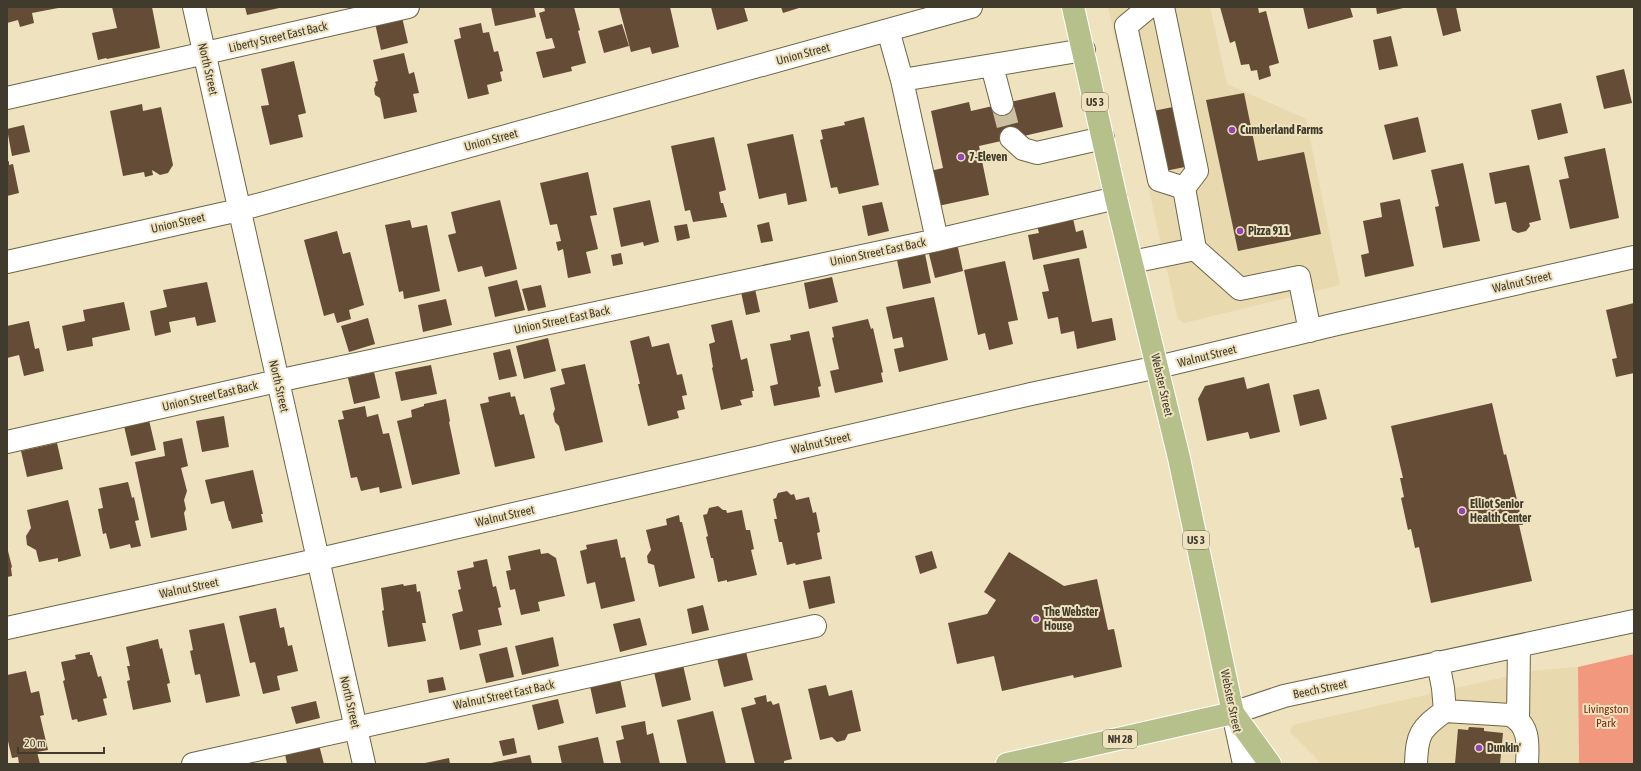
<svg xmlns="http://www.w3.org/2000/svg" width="1641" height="771" viewBox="0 0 1641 771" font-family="'Asap Condensed',sans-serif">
	<rect width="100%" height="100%" fill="#eee2bf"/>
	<!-- built -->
	<path fill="#e8d9af" d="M1108,7H1210L1227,84L1306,119L1340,285L1184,323L1178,319Z
		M1578,667L1579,764H1322L1290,732L1293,725L1532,671Z"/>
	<!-- green -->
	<path fill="#f2987f" d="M1634,654V764H1579L1578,667Z"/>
	<!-- building -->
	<path fill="#644c36" d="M7,7H58V8L32,13L34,23L20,27L18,20L7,23Z
		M112,7H152L160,48L107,59L106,58L98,60L92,33L117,28Z
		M245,7H279V8L247,15Z
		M491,7H534L536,17L495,26Z
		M544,7H574L580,30L578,31L586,63L571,67L572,71L543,78L536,52L555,48L552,38L546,39L539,13L545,11Z
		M619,7H670L679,47L652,54L650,47L631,52Z
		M711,7H744L748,21L717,30Z
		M781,7H802L783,13Z
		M1220,7H1258L1259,13L1266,11L1279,63L1269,66L1271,76L1259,80L1257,70L1251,71L1249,64L1241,65L1235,41L1230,43Z
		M1303,7H1350L1353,17L1308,29Z
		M1376,7H1403V8L1377,14Z
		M1436,7H1456L1461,31L1443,36Z
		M402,17L408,43L381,50L375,23Z
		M481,23L483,33L489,32L494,52L498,51L503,71L500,72L502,81L487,85L489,94L468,99L454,40L461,38L459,28Z
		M622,24L629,46L604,53L598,31Z
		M1391,36L1398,66L1379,70L1373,40Z
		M404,53L409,74L414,72L419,93L413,94L417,112L384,119L380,98L375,95L374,89L376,84L375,82L378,81L373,60Z
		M294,61L306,113L298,115L303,137L270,145L261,106L269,105L261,69Z
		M1624,69L1632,103L1604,109L1596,76Z
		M1055,92L1063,127L979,146L989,195L938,206L930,171L943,168L931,111L969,102L971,111Z
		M1244,93L1258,161L1304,152L1321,234L1238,251L1206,100Z
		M1561,103L1568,133L1538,140L1531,110Z
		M142,104L143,111L161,107L173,165L168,173L160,175L152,170L153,175L145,177L144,172L123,176L110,111Z
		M1178,106L1190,166L1160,172L1148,112Z
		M864,117L879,185L839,194L837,187L831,188L820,140L823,139L821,130L845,125L844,122Z
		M1418,117L1426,152L1393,160L1384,125Z
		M24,125L30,152L12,156L7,129Z
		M793,134L807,201L788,205L786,193L759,199L747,144Z
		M714,137L726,190L719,192L721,203H723L727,217L693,222L690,210L685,211L671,146Z
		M1605,148L1619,218L1570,229L1559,180L1569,178L1564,157Z
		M9,161V165L13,164L19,193L7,196V162Z
		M1463,163L1480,241L1443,248L1435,207L1439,206L1431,170Z
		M1529,165L1541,220L1529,223L1530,226L1526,231L1518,233L1512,230L1506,202L1495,204L1489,173Z
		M588,172L597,215L590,216L598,249L586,252L591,273L568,278L563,249L558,251L556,242L561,241L557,224L550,225L540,183Z
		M1400,199L1414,266L1365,277L1361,255L1369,253L1363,221L1382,217L1380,203Z
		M500,200L517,269L485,277L482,266L458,272L448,235L456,233L451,212Z
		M650,200L659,242L644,246L643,242L621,247L613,208Z
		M882,202L889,231L868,236L862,206Z
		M1072,214L1076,232L1083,230L1087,248L1033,260L1028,235L1039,233L1036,222Z
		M410,220L412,228L427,225L440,291L404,299L403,291L399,292L385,225Z
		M769,222L773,241L761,243L757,225Z
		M687,224L690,238L677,241L674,226Z
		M337,231L343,254L350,252L364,305L349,310L351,319L337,323L334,313L324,316L304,240Z
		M957,243L963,271L935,278L928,250Z
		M621,253L623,264L613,266L611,255Z
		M925,254L931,283L903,289L897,260Z
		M1079,258L1092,322L1112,318L1116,340L1077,349L1074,331L1061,334L1058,317L1048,319L1042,292L1049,291L1043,265Z
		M1005,261L1018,320L1008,322L1013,344L989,350L985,333L978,335L964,270Z
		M832,277L838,302L809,309L804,283Z
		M517,280L525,310L495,317L488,287Z
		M207,282L216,322L197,326L195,317L169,322L171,332L155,336L150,311L167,307L163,290Z
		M541,285L546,307L528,311L522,289Z
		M755,289L760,312L746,315L741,292Z
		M934,297L948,360L899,372L894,349L904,347L902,337L893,339L886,307Z
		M446,299L452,325L423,332L418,305Z
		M124,302L130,330L92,338L93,346L67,351L62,326L85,321L83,310Z
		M1634,303V373L1616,377L1612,359L1617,358L1606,310Z
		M368,318L375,344L349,352L341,326Z
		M868,319L871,329L873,328L883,372L881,373L883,382L835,393L830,371L839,369L832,338L834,337L832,327Z
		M732,320L741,360L747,358L754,391H752L753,397L740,400L742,405L721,410L712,368L713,367L709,344L715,342L711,325Z
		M29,321L35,349L39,348L44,371L24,376L19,355L7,358V326Z
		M809,331L821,386L818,387L820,397L774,406L770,386L778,384L770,344L791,340L790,335Z
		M649,336L652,347L669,343L677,375L682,374L687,395L682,396L685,409L677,411L679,418L648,426L638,384H640L630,341Z
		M548,338L556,371L524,379L516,346Z
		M510,349L517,376L499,380L493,353Z
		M585,364L603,442L565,451L559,426L555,422L553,414L555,409L550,388L565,384L561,369Z
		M431,365L437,394L401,401L395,372Z
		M374,372L380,398L354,404L348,378Z
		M1244,377L1247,389L1269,383L1280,432L1250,439L1248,432L1207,441L1198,399L1205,386Z
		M1319,389L1327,419L1300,426L1293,395Z
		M510,392L511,397L515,396L520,415L524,414L535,458L495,467L480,404L489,402L488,397Z
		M446,399L450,421L449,422L460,474L412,485L397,421L412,417L411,410L424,406V404Z
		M1492,403L1504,455L1506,454L1523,525H1519L1532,581L1431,603L1419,547L1415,548L1411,529L1408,530L1401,498L1404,497L1400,478H1403L1391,426Z
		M365,406L367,417L378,414L383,434L389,433L402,488L380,493L379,487L361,491L357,477L351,478L338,420L344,419L342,411Z
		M224,416L229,447L202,452L196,421Z
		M149,420L156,450L131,456L124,426Z
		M182,438L188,466L181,468L187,491L184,500L186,509L184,513L187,530L151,538L135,462L165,456L163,442Z
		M57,443L63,469L27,477L21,451Z
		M253,470L263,514H261L263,522L232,529L230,521H229L224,501L211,504L205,480Z
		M128,482L132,498L134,497L139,520L135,521L141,546L131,548L130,544L110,549L106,533L103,534L98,509L103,508L99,488Z
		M787,491L791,495L794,494L796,500L809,497L813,513L816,512L820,532L817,533L822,559L796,565L795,563L787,565L782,542H779L774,519H777L773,499L776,498L778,493Z
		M68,500L81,556L58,562V558L39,562L36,550L27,545L26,536L31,528L27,510Z
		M718,506L723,510H726L727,513L742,510L746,530H750L754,549L751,550L757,575L727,582V580L718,582L713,558H711L706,537L708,536L703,515L707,514L709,508Z
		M679,515L680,522H682L695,578L659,587L654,565L648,563L647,556L651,550L646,530L667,525L666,519Z
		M617,539L621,558L625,557L635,601L601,609L595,582L587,584L580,551L587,549L586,545Z
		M7,547L12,567L11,568L12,576L7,577Z
		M540,549L541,554L548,553L556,558L565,596L538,602L540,611L521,615L515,589L510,590L506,571L511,570L508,556Z
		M932,551L937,568L920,574L915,556Z
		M1009,552L1064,586L1097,579L1108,630L1114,629L1122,667L1074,678L1073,675L1002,691L994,656L957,664L948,623L987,614L996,600L984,592Z
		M487,559L493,587L496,586L501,607L498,608L502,625L478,630L481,645L460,650L452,614L463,611L458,590L461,589L457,571L474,567L473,562Z
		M830,576L835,603L809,609L803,581Z
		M403,584L404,586L416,584L417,592L420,591L426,623H422L426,641L388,647L382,611L384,610L381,588Z
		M703,605L709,630L692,634L687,609Z
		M276,608L280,628L284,627L288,646L292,645L298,671L277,676L280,690L263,694L255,662L250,663L239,616Z
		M640,618L647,645L620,652L613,624Z
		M224,623L240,696L206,703L200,674L195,675L190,651L193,650L189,630Z
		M553,637L559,666L522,675L515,646Z
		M158,639L160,649L162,648L170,683L167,684L171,702L133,710L127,681L130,680L127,666H130L126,647Z
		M507,647L514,677L486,683L479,654Z
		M90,652V655H92L98,677L101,676L107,698L103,699L107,715L78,722L77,719L72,720L63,681L65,680L61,662L76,659L75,655Z
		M746,652L753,680L724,687L717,658Z
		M683,665L691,700L662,707L654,672Z
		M26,671L31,693L39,691L44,715L40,716L48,750L37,752L40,764H19L18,757L12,758L7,737V675Z
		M443,677L446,690L429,693L427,680Z
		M620,679L626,707L596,714L590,686Z
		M826,685L829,696L852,690L861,731L848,734L845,740L837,742L832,737L820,740L808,689Z
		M766,695L767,702L771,701L773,705L779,703L792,759L784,761V764H755L741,708L756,704L754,698Z
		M558,699L564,723L538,730L532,705Z
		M316,701L320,718L296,724L291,707Z
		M713,711L726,764H687L677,720Z
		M645,721L647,735L653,733L660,764H621L616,741L624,739L621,726Z
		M1469,727L1484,728V731L1503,733L1500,764H1455L1458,729L1468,730Z
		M598,737L604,764H562L558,746Z
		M514,738L517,753L503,756L499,741Z
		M319,745L324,764H287L285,754Z
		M530,755L532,764H491V763Z
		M449,758L450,764H425V763Z"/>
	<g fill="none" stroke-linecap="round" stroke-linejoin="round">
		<!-- minor-tunnel -->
		<path stroke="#cbc1a2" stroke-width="22" stroke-dasharray="22 11" stroke-linecap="butt" d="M1002,104L1011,138"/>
		<!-- minor casing -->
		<g stroke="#6f6546" stroke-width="24">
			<path id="minor" d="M194,7L364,764
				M1149,7L1126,26L1159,180L1184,188
				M888,30L902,80L937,240
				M992,66L1002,104
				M902,80L1084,50
				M7,98L408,7
				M1011,138L1023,149L1037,153L1103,138
				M1195,249L1240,289L1299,277L1310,331
				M7,262L239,210L971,7
				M1132,262L1195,249L1184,188L1197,171L1163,7
				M7,442L277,381L937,240L1116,198
				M7,628L294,565L1031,394L1158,367L1337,324L1634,257
				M1445,711L1510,715C1530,725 1528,744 1527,764
				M1518,719L1519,646
				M193,764L815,626
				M1244,764L1233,713L1284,696L1634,621
				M1416,764C1417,734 1420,729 1445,711L1443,688L1438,662"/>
		</g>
		<!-- major casing -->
		<g stroke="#fff" stroke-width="24">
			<path id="major" d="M1073,7L1116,198L1179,458L1233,713L1270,764
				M1007,764L1233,713"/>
		</g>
		<!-- minor -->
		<use href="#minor" stroke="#fff" stroke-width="22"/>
		<!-- major -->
		<use href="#major" stroke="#b6c08a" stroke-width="22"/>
	</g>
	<!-- markers -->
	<g fill="#9443b3" stroke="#eee2bf" stroke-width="1.5">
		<circle cx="1232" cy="130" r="4"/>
		<circle cx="961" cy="157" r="4"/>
		<circle cx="1240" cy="231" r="4"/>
		<circle cx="1462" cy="511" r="4"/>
		<circle cx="1036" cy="619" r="4"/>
		<circle cx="1479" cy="748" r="4"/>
	</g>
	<g text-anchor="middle" stroke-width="4" stroke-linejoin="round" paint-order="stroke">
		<!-- shield labels -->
		<g fill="#eee2bf" stroke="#746d59" stroke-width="1">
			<rect x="1082" y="93" width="26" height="18" rx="3"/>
			<rect x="1183" y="531" width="26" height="18" rx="3"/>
			<rect x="1103" y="730" width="34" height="18" rx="3"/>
		</g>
		<g font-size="11" font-weight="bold" fill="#403b2d">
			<text x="1095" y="106">US 3</text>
			<text x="1196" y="544">US 3</text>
			<text x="1120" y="743">NH 28</text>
		</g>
		<!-- street labels -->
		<g font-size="12" fill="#403b2d" stroke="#eee2bf">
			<text transform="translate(278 37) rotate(-13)" y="4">Liberty Street East Back</text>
			<text transform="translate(803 54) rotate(-15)" y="4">Union Street</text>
			<text transform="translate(208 69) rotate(77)" y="4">North Street</text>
			<text transform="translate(491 140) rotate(-15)" y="4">Union Street</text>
			<text transform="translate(178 223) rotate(-13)" y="4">Union Street</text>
			<text transform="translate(878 252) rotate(-12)" y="4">Union Street East Back</text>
			<text transform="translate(1522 282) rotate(-13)" y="4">Walnut Street</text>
			<text transform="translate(562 320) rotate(-12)" y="4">Union Street East Back</text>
			<text transform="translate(1207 356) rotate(-14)" y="4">Walnut Street</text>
			<text transform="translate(1162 385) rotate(77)" y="4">Webster Street</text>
			<text transform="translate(279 386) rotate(77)" y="4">North Street</text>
			<text transform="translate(210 396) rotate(-13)" y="4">Union Street East Back</text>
			<text transform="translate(821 443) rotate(-13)" y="4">Walnut Street</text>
			<text transform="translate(505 516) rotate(-13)" y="4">Walnut Street</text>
			<text transform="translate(189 588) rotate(-12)" y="4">Walnut Street</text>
			<text transform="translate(1320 689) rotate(-12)" y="4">Beech Street</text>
			<text transform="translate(504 695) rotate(-12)" y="4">Walnut Street East Back</text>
			<text transform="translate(1231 701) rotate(78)" y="4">Webster Street</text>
			<text transform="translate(350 702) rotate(77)" y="4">North Street</text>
		</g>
		<!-- poi labels -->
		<g font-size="12" font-weight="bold" fill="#403b2d" stroke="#eee2bf" text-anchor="start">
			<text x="1240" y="134">Cumberland Farms</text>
			<text x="969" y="161">7-Eleven</text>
			<text x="1248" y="235">Pizza 911</text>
			<text x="1470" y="508">Elliot Senior<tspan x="1470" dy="14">Health Center</tspan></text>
			<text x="1044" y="616">The Webster<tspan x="1044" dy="14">House</tspan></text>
			<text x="1487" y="752">Dunkin'</text>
		</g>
		<!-- park labels -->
		<g font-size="12" fill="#7f2c13" stroke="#eee2bf">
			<text x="1606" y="713">Livingston<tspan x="1606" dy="14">Park</tspan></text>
		</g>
	</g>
	<!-- border -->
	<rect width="1641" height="771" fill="none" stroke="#403b2d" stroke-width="16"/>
	<!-- scale -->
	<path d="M18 747v6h86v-6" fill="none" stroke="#403b2d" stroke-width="2"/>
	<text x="24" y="747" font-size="12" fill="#403b2d" stroke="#eee2bf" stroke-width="3" paint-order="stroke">20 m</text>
</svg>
